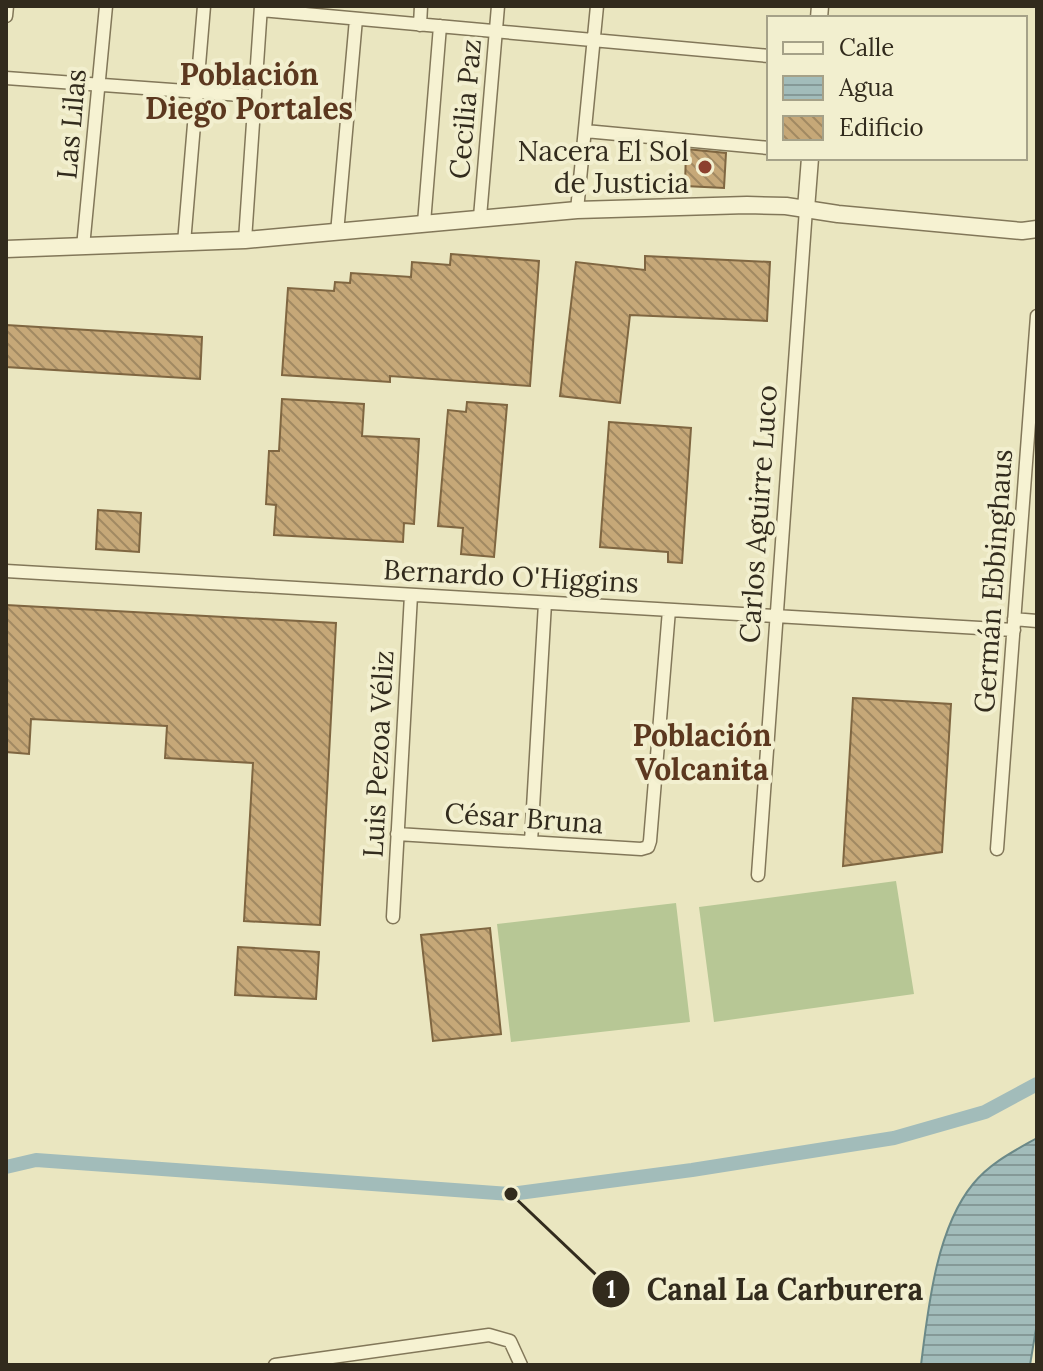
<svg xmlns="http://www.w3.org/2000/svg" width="1043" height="1371" viewBox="0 0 1043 1371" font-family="Lora,serif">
	<defs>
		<pattern id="water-rules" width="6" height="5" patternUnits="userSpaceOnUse" patternTransform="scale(2)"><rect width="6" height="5" fill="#a2bcba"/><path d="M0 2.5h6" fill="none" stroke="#859997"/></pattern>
		<pattern id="building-back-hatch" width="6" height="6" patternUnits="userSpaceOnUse" patternTransform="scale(2)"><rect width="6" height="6" fill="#c6a878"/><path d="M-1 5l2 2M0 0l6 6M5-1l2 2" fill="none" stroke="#a18962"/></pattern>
	</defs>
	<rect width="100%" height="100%" fill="#eae6c0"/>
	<!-- garden -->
	<path fill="#b7c795" d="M896,881L914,994L714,1022L699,907Z
		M676,903L690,1022L511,1042L497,924Z"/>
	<!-- water -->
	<path fill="url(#water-rules)" stroke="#6b8988" stroke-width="2" d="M1037,1138V1323L1030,1365H921C928,1309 936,1229 973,1184C990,1163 1014,1151 1037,1138Z"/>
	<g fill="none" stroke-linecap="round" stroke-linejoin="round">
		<!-- canal -->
		<path stroke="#a2bcba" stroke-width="14" d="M6,1167L36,1160L511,1194L692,1170L894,1138L985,1112L1037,1084"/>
	</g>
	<!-- building -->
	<path fill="url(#building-back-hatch)" stroke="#7f6641" stroke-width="2" d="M686,149L726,153L724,188L685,186Z
		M451,254L539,261L530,386L390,376V382L282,375L288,288L334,291L335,282L350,283L351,273L411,277L412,262L450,265Z
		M645,256L770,262L767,321L630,315L620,403L560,396L576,262L645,270Z
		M6,325L202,337L200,379L6,367Z
		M282,399L364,404L362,436L419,439L414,524L404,523L403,542L274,535L276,505L266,504L269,451H279Z
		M467,402L507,405L494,557L461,554L463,528L438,526L448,410L466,412Z
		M609,422L691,428L682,563L668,562V552L600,547Z
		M98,510L141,513L139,552L96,549Z
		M6,605L336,623L320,925L244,921L253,763L165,758L167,726L31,719L29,754L6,752Z
		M853,698L951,704L942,852L843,866Z
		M490,928L501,1034L433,1041L421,935Z
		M238,947L319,952L316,999L235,995Z"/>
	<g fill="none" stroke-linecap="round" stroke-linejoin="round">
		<!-- minor casing -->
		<g stroke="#827759" stroke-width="15">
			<path id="minor" d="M261,10L769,56
				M6,16L7,6
				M420,25L421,6
				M6,78L255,96
				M585,131L769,148
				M577,210L597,6
				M480,217L498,6
				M424,223L440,26
				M337,233L356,19
				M245,240L261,6
				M184,243L204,6
				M83,247L106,6
				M6,571L1014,630
				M1014,619L1037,621
				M397,834L641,849L648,847L650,841L669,610
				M531,842L545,603
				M997,849L1037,316
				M758,875L806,209
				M393,917L411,595
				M275,1365L489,1335L510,1341L521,1365"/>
		</g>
		<!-- tertiary casing -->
		<g stroke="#827759" stroke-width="19">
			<path id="tertiary" d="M819,18L820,6
				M806,209L810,158
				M6,249L245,240L577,210L747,205L786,206L838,214L1022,231L1037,229"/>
		</g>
		<!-- minor -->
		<use href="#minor" stroke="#f6f2d2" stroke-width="12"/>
		<!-- tertiary -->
		<use href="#tertiary" stroke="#f6f2d2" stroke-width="16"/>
	</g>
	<!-- markers -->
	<circle fill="#8c402e" stroke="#f2efcf" stroke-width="3" cx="705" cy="167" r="8"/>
	<g text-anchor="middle" stroke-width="8" stroke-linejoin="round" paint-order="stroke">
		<!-- street labels -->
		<g font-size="28" fill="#322b1d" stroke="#f2efcf">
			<text transform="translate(465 109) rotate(-85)" y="10">Cecilia Paz</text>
			<text transform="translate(71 124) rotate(-85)" y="10">Las Lilas</text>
			<text transform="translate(758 514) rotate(-86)" y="10">Carlos Aguirre Luco</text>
			<text transform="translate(511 576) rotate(3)" y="10">Bernardo O'Higgins</text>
			<text transform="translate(993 581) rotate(-86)" y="10">Germán Ebbinghaus</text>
			<text transform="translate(378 754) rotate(-87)" y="10">Luis Pezoa Véliz</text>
			<text transform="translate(524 818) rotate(4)" y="10">César Bruna</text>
		</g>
		<!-- poi labels -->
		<g font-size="28" fill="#322b1d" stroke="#f2efcf" text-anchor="end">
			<text x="689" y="161">Nacera El Sol<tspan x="689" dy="32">de Justicia</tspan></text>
		</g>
		<!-- neighbourhood labels -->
		<g font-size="30" font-weight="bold" fill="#5c381f" stroke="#f2efcf">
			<text x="249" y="85">Población<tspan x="249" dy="34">Diego Portales</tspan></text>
			<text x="702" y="746">Población<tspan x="702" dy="34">Volcanita</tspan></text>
		</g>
	</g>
	<!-- callouts -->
	<path fill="none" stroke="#322b1d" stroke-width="3" d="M511 1194L611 1289"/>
	<g fill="#322b1d" stroke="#f2efcf" stroke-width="3">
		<circle cx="511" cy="1194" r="8"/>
		<circle cx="611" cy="1289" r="20"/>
	</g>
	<g font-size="24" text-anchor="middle" font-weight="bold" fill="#fff">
		<text x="611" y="1298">1</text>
	</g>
	<g font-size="30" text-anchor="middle" font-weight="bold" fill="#322b1d" stroke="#f2efcf" stroke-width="8" stroke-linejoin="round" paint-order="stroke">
		<text x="785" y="1300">Canal La Carburera</text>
	</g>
	<!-- border -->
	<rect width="1043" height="1371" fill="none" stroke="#322b1d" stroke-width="16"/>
	<!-- legend -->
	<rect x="767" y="16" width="260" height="144" fill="#f2efcf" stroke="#a5a188" stroke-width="2"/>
	<rect x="783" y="42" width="40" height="12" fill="#f6f2d2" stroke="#a5a188" stroke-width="2"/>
	<text x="839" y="56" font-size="24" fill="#322b1d">Calle</text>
	<rect x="783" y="76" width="40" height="24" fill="url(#water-rules)" stroke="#a5a188" stroke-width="2"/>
	<text x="839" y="96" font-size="24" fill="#322b1d">Agua</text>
	<rect x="783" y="116" width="40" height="24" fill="url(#building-back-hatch)" stroke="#a5a188" stroke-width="2"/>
	<text x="839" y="136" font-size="24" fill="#322b1d">Edificio</text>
</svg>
